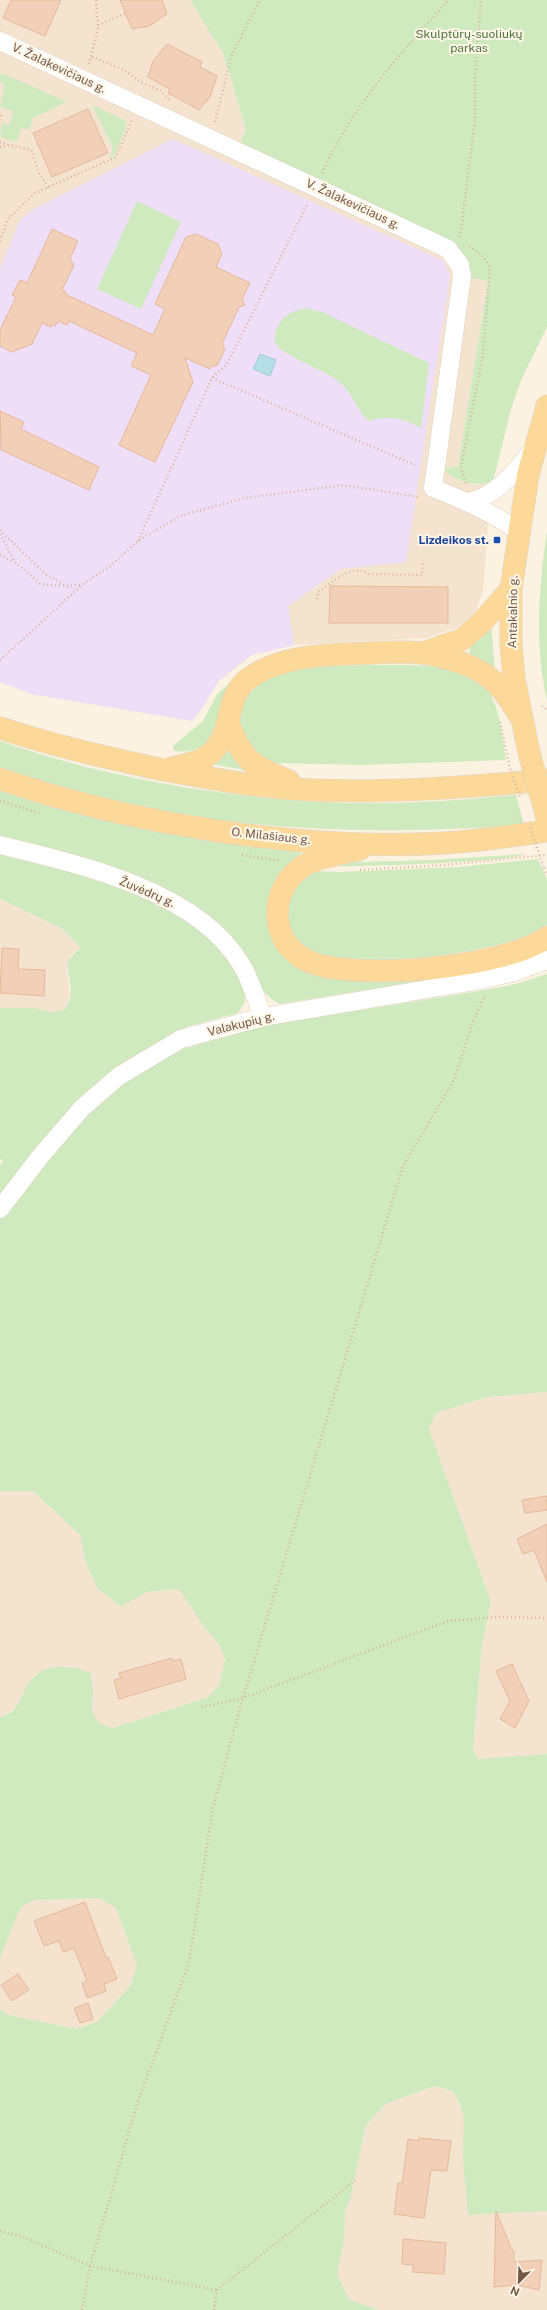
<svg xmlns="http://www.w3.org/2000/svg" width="547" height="2310" viewBox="0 0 547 2310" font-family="'Public Sans',sans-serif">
	<rect width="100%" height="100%" fill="#fcf2e1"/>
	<!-- residential -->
	<path fill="#f4e4cf" d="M0,0H190L223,53L246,129L239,146L453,244L466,257L470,274L488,281L458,466L443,469L452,476L468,482L477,485L491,482L483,592L475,613L458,627L427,638L294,645L252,655L218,682L201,710L192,721L31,694L0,682Z
		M0,899L61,928L81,948L72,954L67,970L70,996L65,1009L53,1012L34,1008H0Z
		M547,1392V1754L479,1759L473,1749L482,1645L491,1602L429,1429L436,1413L488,1397Z
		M0,1491H33L80,1535L86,1563L146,1592L179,1589L206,1630L219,1644L225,1660L219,1685L208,1697L113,1728L100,1724L92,1712L93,1693L72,1666L47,1668L32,1678L18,1707L0,1717Z
		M99,1898L116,1908L137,1965L131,1985L97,2022L77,2029L9,2015L0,2009V1959L18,1913L24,1905L35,1900Z
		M434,2086L453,2091L462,2108L465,2126L463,2150L469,2214L547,2211V2310H379L350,2300L337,2275L344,2239L345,2212L350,2200L366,2125L386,2104Z"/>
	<!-- education -->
	<path fill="#efdef8" d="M173,139L444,261L450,276L406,562L341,569L288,606L294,645L252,655L237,666L218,682L201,710L192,721L31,694L0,682V268L20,220L32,210Z"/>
	<!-- green -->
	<path fill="#d0eabf" d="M190,0H547V327L522,378L511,409L494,478L491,482C473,487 456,481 443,469L458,466L488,281L472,278L466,257L453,244L239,146L246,129L223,53Z
		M0,73L9,76L67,102L33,118L29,130L21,128L17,142L0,137L2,123L9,125L13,111L0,107L5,85L0,82Z
		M92,105L124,120L127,124L115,154L109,159L113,148Z
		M137,201L181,222L141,309L97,289Z
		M305,308L322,312L429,363L421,428C401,417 389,415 368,421C353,405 354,392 334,378C323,371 285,355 278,347C269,336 280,319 290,313C294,311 300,310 305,308Z
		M547,530V700C534,644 539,586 547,530Z
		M491,621L495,673L470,658V642Z
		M369,665C403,666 473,659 491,695C501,714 502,739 506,760L362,765L277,763L256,759C251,750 241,737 239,727C237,718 240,710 244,703C265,660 329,667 369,665Z
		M241,673C236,684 222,730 216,736C205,748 190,753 174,751L173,746L203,721L217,694Z
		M0,741C107,779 245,802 359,803C411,804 463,800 516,795L524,825C348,838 168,829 0,769Z
		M227,741L245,770L210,764Z
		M0,790L304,850L282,871L285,957C292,962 300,970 308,973C340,986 399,978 435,977L432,979L280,1004C255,992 250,962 234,940C217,917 188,905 165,888L159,901L221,944L245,990V1002L238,1013L186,1027L187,1048L250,1028L479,991L516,984L547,974V1392L488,1397L436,1413L429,1429L491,1602L482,1645L473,1750L479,1759L547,1754V2211L468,2215C467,2193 463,2171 463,2150C463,2123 468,2117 453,2091L434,2086L386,2104L366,2125L350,2200L345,2212L344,2239L337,2275L350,2300L379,2310H0V2009L9,2015L77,2029L97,2022L131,1985L137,1965L116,1908L99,1898L35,1900L24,1905L18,1913L0,1959V1717C24,1709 19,1693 33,1678C48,1661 73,1666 91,1673L93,1693L92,1712L100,1724L113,1728L208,1697L219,1685L225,1660L219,1644L206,1630L179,1589L146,1592L121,1607L97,1588L86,1563L80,1535L33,1491H0V1166L3,1161L0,1159V1008H34L53,1012L65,1009C67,1006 69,1001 70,997C74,977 57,964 81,948L61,928L0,899Z
		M525,854C516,862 340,868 316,866L328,863L430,860Z
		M538,859L547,879V925C515,952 339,976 306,950C300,945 295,937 292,930C281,906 294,888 309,871L341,872L459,867Z"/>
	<!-- water -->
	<path fill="#b5dee6" stroke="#9ccdd8" d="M260,354L276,360L270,376L253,369Z"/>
	<!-- building -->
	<path fill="#f2d0b8" stroke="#e5b798" d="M11,0H61L45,36L3,18Z
		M120,0H162L167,14L149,26L132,29Z
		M167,44L202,62L200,67L217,76L210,97L199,110L168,93L170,89L148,77L153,61Z
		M88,109L108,153L52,177L33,133Z
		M52,229L78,241L70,259L74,265L62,290L66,292L65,294L153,335L165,309L155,304L186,237L196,234L218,244L222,254L216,267L250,283L242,299L245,305L239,307L222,344L225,349L217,366H211L210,369L185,358L193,382L155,462L119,445L151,375L131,366L137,353L69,321L67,325L58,321L55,326L52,324L51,327L42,323L32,344L12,352L0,346V330L16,297L12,295L20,280L27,283Z
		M0,411L24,422L21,429L99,467L89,490L1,450Z
		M330,586L448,587V623H329Z
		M2,948L19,949L18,969L45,970L44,996L0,993Z
		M547,1496V1510L525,1513L522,1500Z
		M547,1524V1582L534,1550L523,1554L517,1539Z
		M172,1658L173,1661L181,1659L186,1679L119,1699L114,1680L121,1678L119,1673Z
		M512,1664L529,1701L515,1728L500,1719L510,1701L496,1671Z
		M85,1902L106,1958L108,1957L117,1979L104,1984L106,1991L87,1998L82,1983L87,1981L74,1948L63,1952L59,1941L44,1946L34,1921Z
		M18,1974L29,1990L12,2001L1,1985Z
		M88,2003L93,2019L80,2023L74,2008Z
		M419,2138L451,2141L447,2171L431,2170L424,2218L394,2214L398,2183L402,2184L408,2139L419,2141Z
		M496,2211L511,2248L514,2252V2262L542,2260L539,2290L517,2285L494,2287Z
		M403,2239L446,2243L444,2274L413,2272V2265L402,2264Z"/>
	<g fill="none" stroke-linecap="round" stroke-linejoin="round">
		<!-- street casing -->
		<g stroke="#e0cebd" stroke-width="19">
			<path id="street" d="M0,41L448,249L460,265L462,276L433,488C463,500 492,512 519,532
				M469,502C498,495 515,471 534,449
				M0,845C78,864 197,890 241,964C251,980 256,1000 263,1017
				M0,1209L39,1158L82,1108L119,1076L181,1039L263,1017L481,980L514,972L547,960"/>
		</g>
		<!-- primary casing -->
		<g stroke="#dbd4cf" stroke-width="23">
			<path id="primary" d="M423,653L463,639L482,622L511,589
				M229,724C242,761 254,767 289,781
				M0,728C54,746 108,758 164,770C213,779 262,788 311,790C390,793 469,787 547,780
				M529,753L514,678L511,644V589L528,475L547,406
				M169,769C179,766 191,764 201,760C238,740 221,700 248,679C282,654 330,655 371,653C387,652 405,651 422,653C435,654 462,662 474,668C499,681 507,695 521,718
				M0,779C134,825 303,851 445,843C479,841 513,836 547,831
				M360,849C344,853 319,857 305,865C267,888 268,945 310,962C357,981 505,968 547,937"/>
		</g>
		<!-- path -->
		<path stroke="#d6b49c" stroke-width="2.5" stroke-dasharray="1 3" stroke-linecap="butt" d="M98,25L126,13
			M92,57L124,70L143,83L161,91L170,101
			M89,64L98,29L96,0
			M0,120L2,113
			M215,122L232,54L260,0
			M0,142L8,144
			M0,147L11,145L31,150L39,173L49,188
			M322,173C351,108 401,52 449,0
			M460,237L475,119V75L481,0
			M0,241L8,219L35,193L116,157L132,120
			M212,378L415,465
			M466,483L461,468L483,353L490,268C485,256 478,251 466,245
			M0,530L44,573L65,585
			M0,534L15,562L40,584L67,586L83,584L109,567L138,541L180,516L245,498L344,485L418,497
			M138,541L212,378L227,364L308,203
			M0,555L14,562
			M317,599L318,592C333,582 351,563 369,574L422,575L423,563
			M0,660L82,585
			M542,706L547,710
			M500,722L509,764
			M0,801L42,814
			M242,855L281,861
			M544,868L547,875
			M360,870L444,865L547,855
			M202,1707L243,1698L448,1621L500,1617L547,1618
			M0,2231L23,2237L90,2266L217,2290
			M82,2310L90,2266L138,2101L189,1963L213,1807L243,1698L403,1166L454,1080L473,1022L485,995
			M214,2310L217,2290L357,2179"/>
		<!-- street -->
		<use href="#street" stroke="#fff" stroke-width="18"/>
		<!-- primary -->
		<use href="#primary" stroke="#fcd998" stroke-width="22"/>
		<!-- primary-bridge casing -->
		<g stroke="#dbd4cf" stroke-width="23" stroke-linecap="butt">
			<path id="primary-bridge" d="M529,753L547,818"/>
		</g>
		<!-- path-bridge -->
		<path stroke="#d6b49c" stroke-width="2.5" stroke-dasharray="1 3" stroke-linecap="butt" d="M509,765L520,797
			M530,828L544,868"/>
		<!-- primary-bridge -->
		<use href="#primary-bridge" stroke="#fcd998" stroke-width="22"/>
	</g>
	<!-- markers -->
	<rect fill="#1a4fb4" stroke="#fff6e7" stroke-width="1.5" x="493" y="536" width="8" height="8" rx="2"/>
	<g text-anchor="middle" stroke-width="4" stroke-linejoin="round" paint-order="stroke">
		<!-- park labels -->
		<g font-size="12" fill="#4f7940" stroke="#fff6e7">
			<text x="469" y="38">Skulptūrų-suoliukų<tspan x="469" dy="14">parkas</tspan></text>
		</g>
		<!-- street labels -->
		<g font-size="12" fill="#735848" stroke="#fff6e7">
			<text transform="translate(59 68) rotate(25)" y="4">V. Žalakevičiaus g.</text>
			<text transform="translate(353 204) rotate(25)" y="4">V. Žalakevičiaus g.</text>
			<text transform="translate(513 612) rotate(-89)" y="4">Antakalnio g.</text>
			<text transform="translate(271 836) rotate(6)" y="4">O. Milašiaus g.</text>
			<text transform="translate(147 892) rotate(23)" y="4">Žuvėdrų g.</text>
			<text transform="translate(241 1024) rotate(-14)" y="4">Valakupių g.</text>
		</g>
		<!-- transit labels -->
		<g font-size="12" font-weight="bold" fill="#164399" stroke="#fff6e7" text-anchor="end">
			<text x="489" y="544">Lizdeikos st.</text>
		</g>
	</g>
	<!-- north arrow -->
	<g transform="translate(519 2282) rotate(203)" stroke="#fff6e7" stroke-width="3" paint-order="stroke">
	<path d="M0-3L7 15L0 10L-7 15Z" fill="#735848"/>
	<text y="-6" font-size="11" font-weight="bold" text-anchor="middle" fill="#735848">N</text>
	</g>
</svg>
